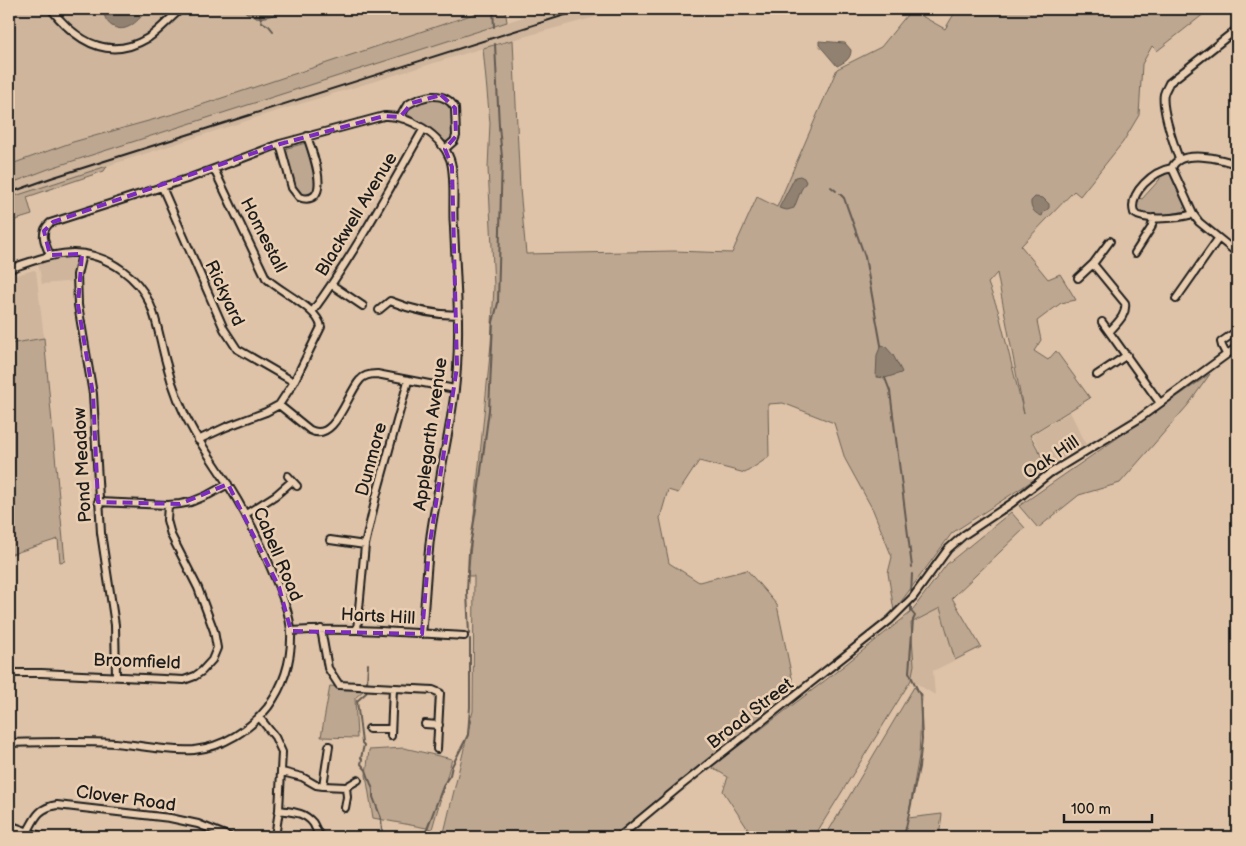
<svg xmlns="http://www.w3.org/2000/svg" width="1246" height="846" viewBox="0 0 1246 846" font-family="'Balsamiq Sans',sans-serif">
	<rect width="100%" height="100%" fill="#dec3a8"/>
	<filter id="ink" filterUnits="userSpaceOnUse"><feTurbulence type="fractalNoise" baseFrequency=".02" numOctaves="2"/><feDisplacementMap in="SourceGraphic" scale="10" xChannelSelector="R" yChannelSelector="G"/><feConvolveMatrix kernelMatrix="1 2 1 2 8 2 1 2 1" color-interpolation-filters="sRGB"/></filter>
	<g filter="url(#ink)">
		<!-- built -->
		<path fill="#ceb59c" d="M9,9H480L482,30L548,9H624L483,48L267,114L107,166L104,171L27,197L32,215L9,222Z
			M59,255H73L76,281L42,284L38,262Z
			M34,270L36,271L44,338L9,344V277Z
			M1070,412L1086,444L1048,466L1032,435Z
			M940,608L955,660L933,671L935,695L911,680L914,665L911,623Z"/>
		<!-- green -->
		<path fill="#bda791" stroke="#6c6256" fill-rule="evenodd" d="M480,9H505L507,22L51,168L9,184V165L73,142L177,113L480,12Z
			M957,9H1210L1157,51L1152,46L1142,64L1139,115L1123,142L1080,196L1074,191L1021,246L1048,279L1060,274L1076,300L1061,303L1037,321L1041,340L1034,351L1048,360L1056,351L1090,398L1030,435L1049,470L952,533L894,611L888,573L892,557L873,510L845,459L834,423L783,403L768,404L769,457L745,473L699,461L678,493L668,490L660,518L669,563L699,582L747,570L777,605L795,692L669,790L613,837H443L473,711L474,576H468L491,344L494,286L488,168L490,123L483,48L513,40L520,189L526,254L674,251L732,253L757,197L777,207L837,69L881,47L911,10L945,29ZM997,273L1024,414L998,310L988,283Z
			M436,97L440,98L453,108V135L448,142L443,140L406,113L407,108Z
			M306,143L316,182L315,191L308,196L300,195L294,188L284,149Z
			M107,166L104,171L27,197L32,215L9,222V198Z
			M1165,172L1172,175L1188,208L1187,212L1182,215H1145L1140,213L1137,207L1139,198L1142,199L1160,179L1159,175Z
			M44,338L65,561L60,562L58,539L9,555V344Z
			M1210,374L1188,405L1120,483L1079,495L1038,528L1019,506Z
			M1011,512L1025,528L952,598L981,647L955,660L940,608L911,623L914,665L911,680L814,837H753L723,791L728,777L711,767L827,679L910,613L947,564Z
			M9,567L14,628L9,630Z
			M330,686L364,690L355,698L357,738L321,737Z
			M914,687L922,694L919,756L908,818L942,814L939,837H825Z
			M404,748L452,759L432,829L373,818L366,775L369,750Z"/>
		<!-- water -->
		<path fill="#918171" stroke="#62594f" d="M103,9H148C139,19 127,35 112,26C106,22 104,16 103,9Z
			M243,9H285C273,17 253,23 243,9Z
			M819,41L845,43L851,50C851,59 845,62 837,66L819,45Z
			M800,176L804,178L806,182L801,190L794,208L787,210L779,208L795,177Z
			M1035,197L1043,198L1049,204V208L1043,213L1042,216C1036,214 1030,210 1031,201Z
			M881,345L885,346L893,355L902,372L901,373L885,378L876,377L877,355Z"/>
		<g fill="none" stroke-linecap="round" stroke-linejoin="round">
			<!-- stream -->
			<path stroke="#62594f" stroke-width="2" d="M493,9L494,27
				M1162,9C1173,16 1181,15 1193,9
				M260,16L262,22L269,26L273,31
				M831,187L836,191
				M840,194L844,198L865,257L881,345
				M885,378L890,391L912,567
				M911,594L912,574
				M469,634L467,592L469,552L476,509L489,410L493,322L498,303L502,157L499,126L495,44
				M367,684L368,664
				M361,758L364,745L362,743L357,701L366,693L367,688
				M362,759L361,764L366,770L373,790V797L381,818L382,831L378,837
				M424,837L444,784L450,775L452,766L468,735L470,707V639
				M904,837L919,767L922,739L920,695L909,672L913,620L915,616L911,611V602"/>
			<!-- minor casing -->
			<g stroke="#1c1c1c" stroke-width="10">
				<path id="minor" d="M51,9C76,41 108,62 148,38C160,30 170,18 181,9
					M400,117L407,105C422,96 444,89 455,108L456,136L454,141L445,149
					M280,144L292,188L299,197C304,199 309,200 314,196C326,186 311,149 307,136
					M1179,159C1174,145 1161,108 1164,94C1165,90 1168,86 1169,83L1237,29
					M1237,165C1223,158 1179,149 1172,168L1193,214L1199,222L1237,253
					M1172,168C1154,171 1128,192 1134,213C1145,222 1180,218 1193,214
					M162,187L224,329L237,349L294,382
					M9,227L10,226
					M1135,253L1151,228L1154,218
					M82,254L77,275L78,305L93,394L101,533L115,625L116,676
					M50,255C45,244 39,232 50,223L190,178L280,144L384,116C409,115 441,135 450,159C456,175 452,209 454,227C456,274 460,320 457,367C455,409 444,449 438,491C435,510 430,531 429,550C426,578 425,606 422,634
					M9,260L13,268
					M1093,264L1125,303C1127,315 1117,323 1110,331
					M9,269C50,255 82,241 122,270C156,294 156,326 166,362C172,386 181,410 194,432C204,449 216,466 227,483C246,513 262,545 275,578C282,595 290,614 291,632C292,659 284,685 268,707C250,730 223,747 194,750C168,752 140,745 115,743C79,741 44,742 9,743
					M1078,278L1093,264L1110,241
					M332,285L363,306
					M1176,299L1218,239
					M379,310L390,301C412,310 435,315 459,315
					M312,312C354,255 388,191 423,130
					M1102,322L1160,403
					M1226,354L1222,346L1221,342L1237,331
					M1097,375L1127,355
					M279,405L310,430C335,443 347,394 360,380C364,375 371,374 377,374L455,389
					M198,440L226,427L266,412L279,405L294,382L321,327C318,308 280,292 266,278L214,169
					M288,476L297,486
					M98,502L168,505L180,504L191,502L208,495L228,484
					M246,514L276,495L292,481
					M330,540L365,545
					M321,629L328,668L339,685L433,690L440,693L437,749
					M357,630L365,545L376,497L408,381
					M291,631C349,627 406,633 464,636
					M9,673H41L184,680L195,676L202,671L212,660L217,648L214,631L198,588L171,535L167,520L168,505
					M259,717L275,737L282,752L279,810L275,837
					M425,724L439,725
					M369,729H391
					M391,736L393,688
					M282,772L302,777L316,785L323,786L346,787L358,780
					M323,786L329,746
					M345,808L347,797L346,787
					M279,810C293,812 304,812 313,823C316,828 317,834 322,837
					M9,825L43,837
					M28,831C36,816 39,808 57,805L170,818L198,824L230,837
					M619,837L683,784L890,620L913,597L948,549L964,535L1012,503L1050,473L1137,420L1237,347"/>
			</g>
			<!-- minor -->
			<use href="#minor" stroke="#eaceb1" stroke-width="6"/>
			<!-- rail -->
			<path stroke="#1c1c1c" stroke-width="2" d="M9,193L51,178L584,9"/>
		</g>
	</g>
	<!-- marked area -->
	<path fill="none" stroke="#7b2cbf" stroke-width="4" stroke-dasharray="10 6" stroke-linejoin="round" d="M441,95L455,108L456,136L445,149L452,167L457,367L429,549L422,634L291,631L279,587L228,484L180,504L98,502L93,394L78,305L82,254L50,255L44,231L53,222L280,144L384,116L400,117L412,103Z"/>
	<g text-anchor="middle" stroke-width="5" stroke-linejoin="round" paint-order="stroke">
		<!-- street labels -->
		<g font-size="18" fill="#1c1c1c" stroke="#eaceb1">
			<text transform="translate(356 214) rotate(-59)" y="6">Blackwell Avenue</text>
			<text transform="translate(264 235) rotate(63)" y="6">Homestall</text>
			<text transform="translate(225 293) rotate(65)" y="6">Rickyard</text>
			<text transform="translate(430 434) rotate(-82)" y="6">Applegarth Avenue</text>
			<text transform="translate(1051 457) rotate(-34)" y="6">Oak Hill</text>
			<text transform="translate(371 459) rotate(-75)" y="6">Dunmore</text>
			<text transform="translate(82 465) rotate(-93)" y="6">Pond Meadow</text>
			<text transform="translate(278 554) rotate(67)" y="6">Cabell Road</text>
			<text transform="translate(378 616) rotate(3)" y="6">Harts Hill</text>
			<text transform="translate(137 661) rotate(2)" y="6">Broomfield</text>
			<text transform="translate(750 713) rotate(-38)" y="6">Broad Street</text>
			<text transform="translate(126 798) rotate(8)" y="6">Clover Road</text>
		</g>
	</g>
	<!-- margin -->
	<rect width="1246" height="846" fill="none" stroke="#eaceb1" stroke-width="30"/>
	<rect x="15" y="15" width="1216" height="816" fill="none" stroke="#1c1c1c" stroke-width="2" filter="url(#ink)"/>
	<!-- scale -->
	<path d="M1064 814v8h88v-8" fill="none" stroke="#1c1c1c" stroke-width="2.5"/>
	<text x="1071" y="814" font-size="15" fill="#1c1c1c" stroke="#eaceb1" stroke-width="4" paint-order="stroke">100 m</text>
</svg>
